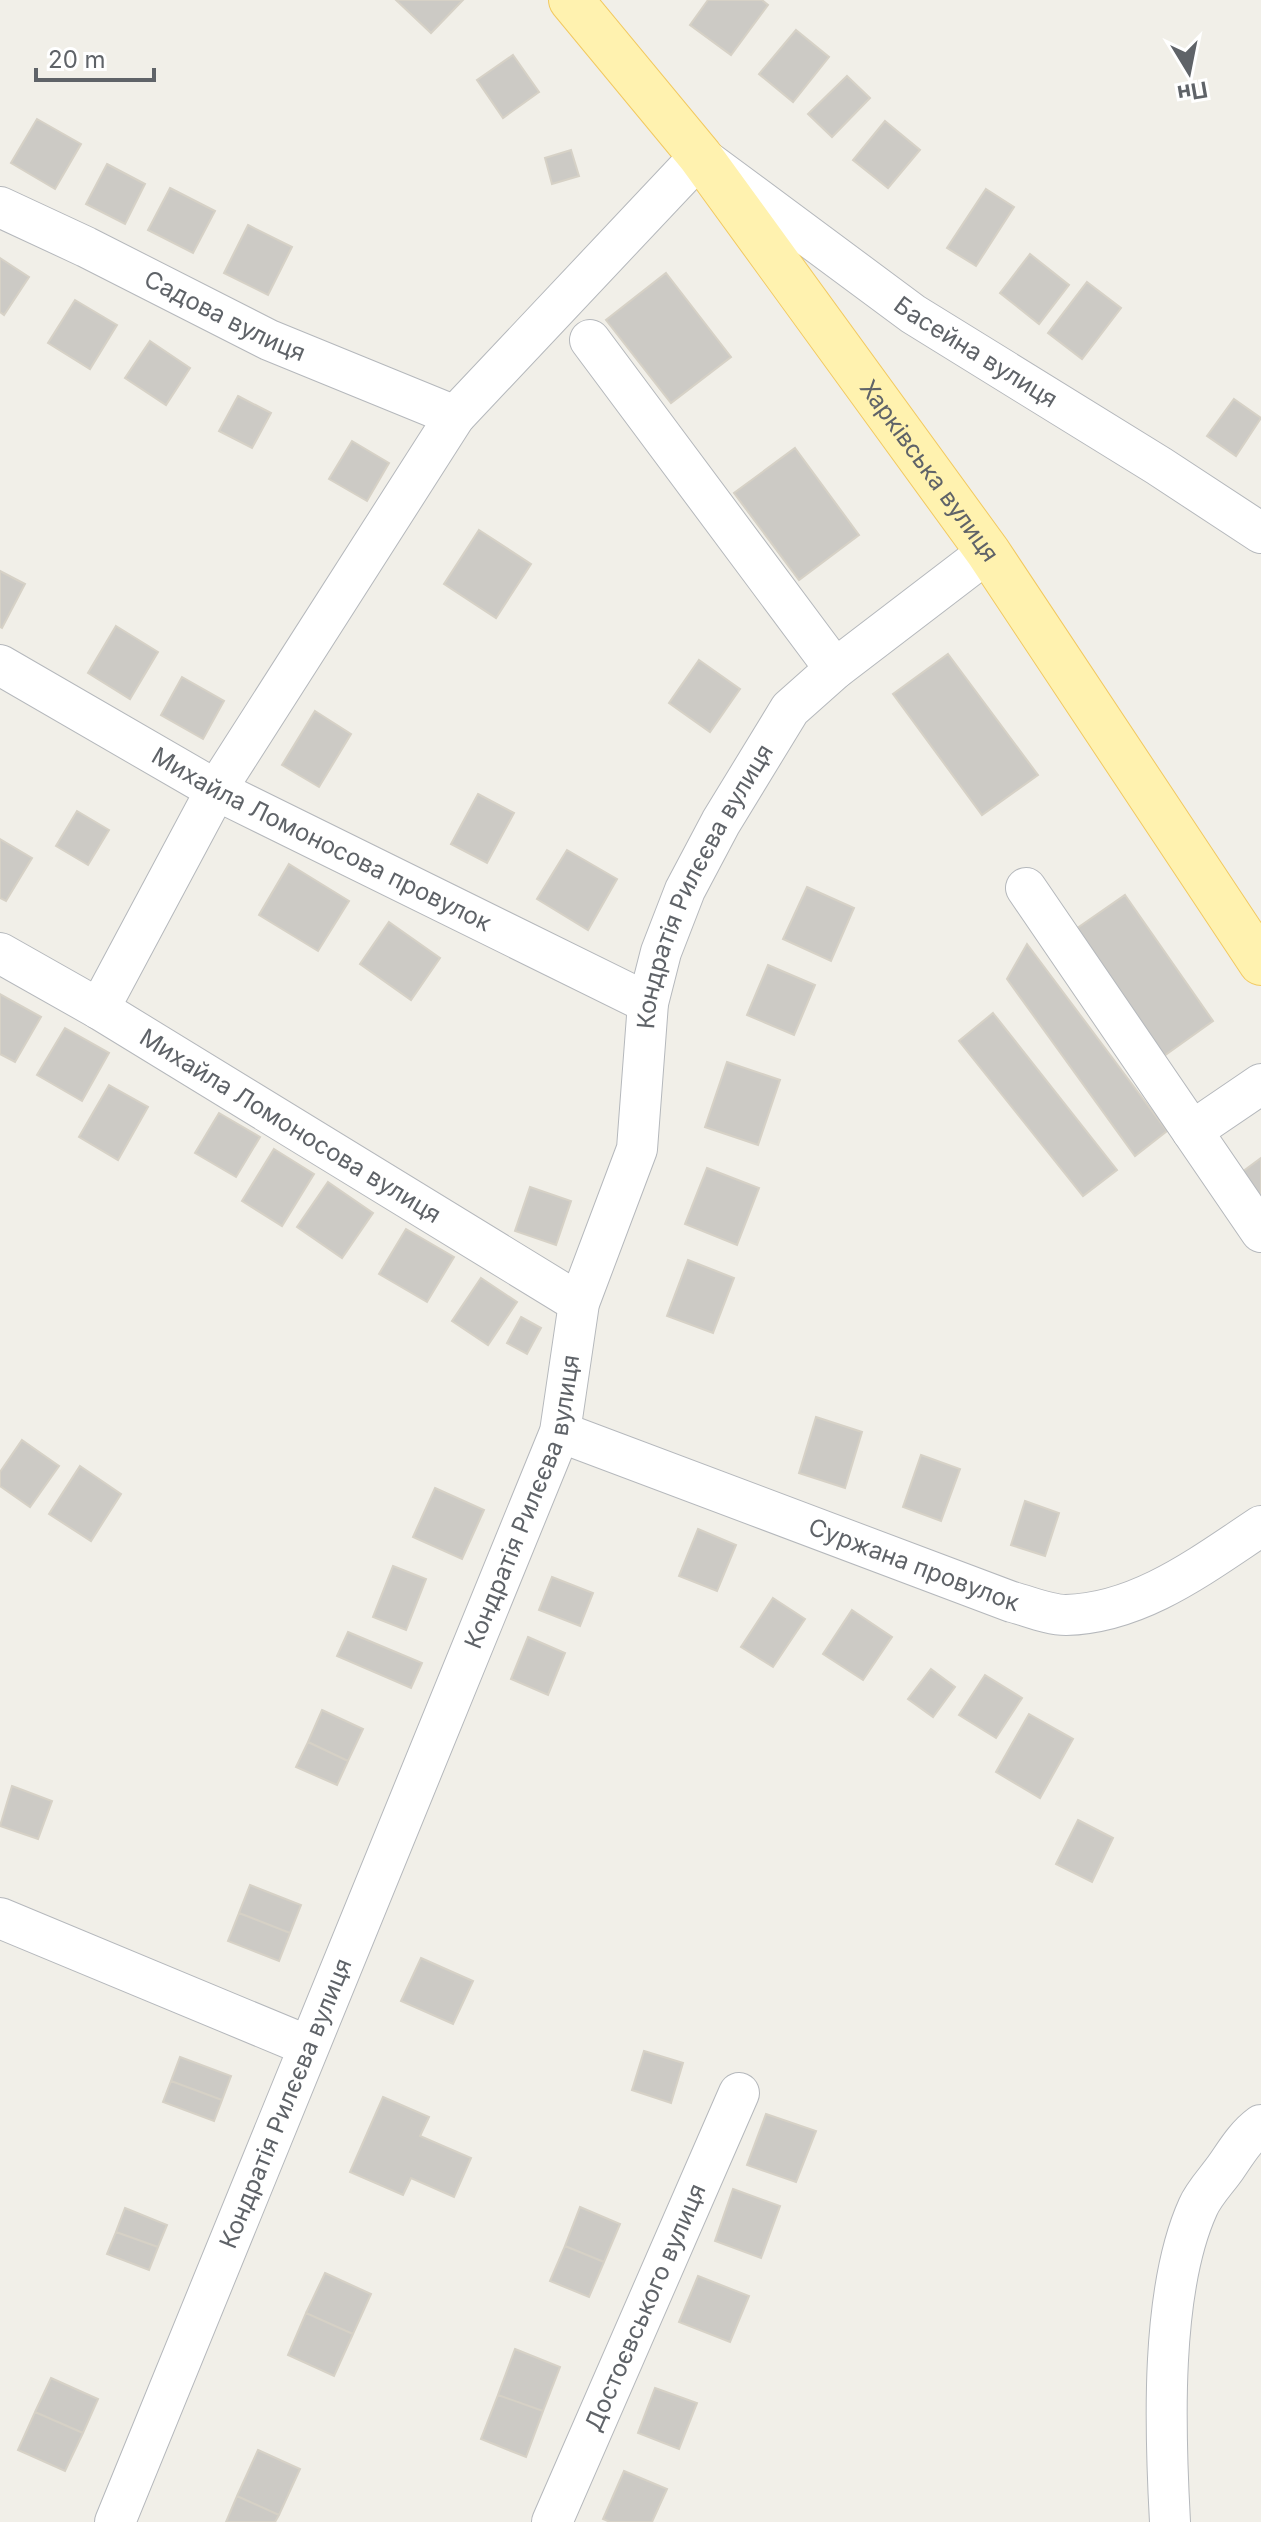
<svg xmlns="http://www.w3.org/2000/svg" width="1261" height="2522" viewBox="0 0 1261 2522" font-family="Inter,sans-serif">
	<rect width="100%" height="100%" fill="#f1efe8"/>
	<!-- building -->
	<path fill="#cccac5" stroke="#d6d1c6" stroke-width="2" d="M396,0H463L431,33Z
		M708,0H762L768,5L731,55L690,25Z
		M796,30L829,57L793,102L759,74Z
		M513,55L539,92L503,118L477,80Z
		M847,76L870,98L832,137L808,114Z
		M37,119L81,144L55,189L11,163Z
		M885,121L920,150L888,188L853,160Z
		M571,150L579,176L552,184L545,158Z
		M107,164L145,184L125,224L86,204Z
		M170,188L215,211L193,253L148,230Z
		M986,189L1014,207L976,266L947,248Z
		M248,225L292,247L268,295L224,273Z
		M1030,254L1069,285L1039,324L1000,293Z
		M0,258L29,277L4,315L0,312Z
		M666,273L731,357L671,403L606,320Z
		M1087,282L1121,308L1082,359L1048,333Z
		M75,300L117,325L90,369L48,343Z
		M150,341L190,368L166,405L125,378Z
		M238,396L271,413L252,448L219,431Z
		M1234,399L1261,418L1236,456L1207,436Z
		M352,441L389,463L367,501L329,479Z
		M795,448L859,535L799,580L734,493Z
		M479,530L531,564L496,618L444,584Z
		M0,571L25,584L2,628L0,627Z
		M116,626L158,652L130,699L88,673Z
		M948,654L1038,775L982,815L893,694Z
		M699,660L740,689L710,732L669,703Z
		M182,677L224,701L203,739L161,715Z
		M315,711L351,734L319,787L282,765Z
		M478,794L514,813L487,863L451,844Z
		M77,811L109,830L88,865L56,846Z
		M0,839L32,858L6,901L0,898Z
		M567,850L617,879L588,930L537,899Z
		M289,864L349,901L318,951L259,915Z
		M807,887L854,908L831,961L783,939Z
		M1125,895L1213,1021L1161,1058L1073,931Z
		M389,922L440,958L411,1000L360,964Z
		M1027,944L1167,1131L1135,1156L1007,979Z
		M768,965L815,985L794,1035L747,1015Z
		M0,994L41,1017L15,1062L0,1054Z
		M993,1013L1117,1170L1083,1196L959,1041Z
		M65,1028L109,1053L82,1101L37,1075Z
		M727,1062L780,1080L758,1145L705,1127Z
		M109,1085L148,1107L118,1160L79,1137Z
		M219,1113L260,1137L236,1177L195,1153Z
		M274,1149L314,1174L282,1226L242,1201Z
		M1261,1158V1207L1238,1175Z
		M707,1168L759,1188L737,1245L685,1224Z
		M328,1182L373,1213L342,1258L297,1227Z
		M530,1187L571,1201L556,1245L515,1231Z
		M406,1229L454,1257L427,1302L379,1274Z
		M688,1260L734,1278L713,1333L667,1316Z
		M481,1278L517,1302L488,1345L452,1321Z
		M521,1317L541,1328L527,1354L507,1343Z
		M816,1417L862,1432L845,1488L799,1473Z
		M22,1440L59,1466L30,1507L0,1486V1472Z
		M921,1455L960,1469L941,1521L903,1507Z
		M80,1466L121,1494L91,1541L49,1514Z
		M435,1488L484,1510L462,1559L413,1537Z
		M1025,1501L1059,1513L1045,1556L1011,1545Z
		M698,1529L736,1545L717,1591L679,1576Z
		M393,1566L426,1579L406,1630L373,1617Z
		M552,1577L593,1593L580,1626L539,1610Z
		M773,1598L805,1619L773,1667L741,1647Z
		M852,1610L892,1637L863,1680L823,1654Z
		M348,1632L422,1663L411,1688L337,1656Z
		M528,1637L565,1653L548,1695L511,1679Z
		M931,1669L955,1687L933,1717L908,1699Z
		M985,1675L1022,1698L996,1738L959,1715Z
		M322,1710L363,1729L348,1761L308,1742Z
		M1029,1714L1073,1739L1040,1798L996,1772Z
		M308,1742L348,1761L337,1785L296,1767Z
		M12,1786L52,1801L38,1839L0,1826Z
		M1078,1820L1113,1838L1092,1882L1056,1864Z
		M250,1885L301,1905L290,1933L239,1913Z
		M239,1913L290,1933L279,1961L228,1941Z
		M421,1958L473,1981L453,2024L401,2001Z
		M644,2051L683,2063L671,2103L632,2090Z
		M180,2057L231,2076L222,2100L171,2081Z
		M171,2081L222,2100L214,2121L163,2102Z
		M383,2097L429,2117L420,2136L471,2158L454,2197L411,2178L403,2195L350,2172Z
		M766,2114L816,2131L796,2182L747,2165Z
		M733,2189L780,2206L761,2258L715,2241Z
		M580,2207L620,2224L604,2262L565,2246Z
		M125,2208L167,2225L158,2247L116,2232Z
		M116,2232L158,2247L149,2270L107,2254Z
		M565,2246L604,2262L589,2297L550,2281Z
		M325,2273L371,2294L353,2334L306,2313Z
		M698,2276L749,2296L730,2342L679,2322Z
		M306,2313L353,2334L334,2376L288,2355Z
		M515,2349L560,2367L543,2411L498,2395Z
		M51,2378L98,2399L83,2433L35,2412Z
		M655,2388L697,2403L679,2449L638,2433Z
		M498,2395L543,2411L526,2457L481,2439Z
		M35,2412L83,2433L65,2471L18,2450Z
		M258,2450L300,2469L279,2515L237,2496Z
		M624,2471L667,2489L652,2522H610L603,2519Z
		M237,2496L279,2515L275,2522H226Z"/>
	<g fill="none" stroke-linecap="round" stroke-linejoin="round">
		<!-- minor casing -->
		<g stroke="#b5b8bc" stroke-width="42">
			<g id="minor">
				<path id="s1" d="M0,207L86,247L269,340L455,416"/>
				<path d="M590,340L835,669"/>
				<path id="s2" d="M0,665L216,790L648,1003"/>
				<path d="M1026,888L1261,1232"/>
				<path id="s3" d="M0,953L99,1009L579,1303"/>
				<path id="s4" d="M99,1009L216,790L455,416L700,156L913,314L1159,466L1261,533"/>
				<path d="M1192,1131L1261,1084"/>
				<path id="s5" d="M560,1432L1012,1602C1028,1606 1049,1615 1066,1615C1140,1613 1202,1565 1261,1526"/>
				<path d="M0,1918L308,2046"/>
				<path id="s6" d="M115,2522L560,1432L579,1303L637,1149L648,1003L661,952L685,890L721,822L790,709L835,669L988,552"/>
				<path id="s7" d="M552,2522L739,2093"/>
				<path d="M1170,2522C1165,2431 1160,2291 1198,2207C1204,2193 1217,2180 1226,2167C1237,2151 1246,2136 1261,2125"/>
			</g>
		</g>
		<!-- major casing -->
		<g stroke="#f2c960" stroke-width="46">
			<g id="major">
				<path id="s8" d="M571,0L700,156L988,552L1261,963"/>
			</g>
		</g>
		<!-- minor -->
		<use href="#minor" stroke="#fff" stroke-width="40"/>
		<!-- major -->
		<use href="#major" stroke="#fff2af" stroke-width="44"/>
	</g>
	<g text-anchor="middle" stroke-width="6" stroke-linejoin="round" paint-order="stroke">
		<!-- street labels -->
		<g font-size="24" fill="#5f6368" stroke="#fff">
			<text dy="8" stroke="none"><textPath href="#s1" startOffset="250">Садова вулиця</textPath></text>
			<text dy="8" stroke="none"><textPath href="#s4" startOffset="1388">Басейна вулиця</textPath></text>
			<text dy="8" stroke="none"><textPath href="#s8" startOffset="592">Харківська вулиця</textPath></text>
			<text dy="8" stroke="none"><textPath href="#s2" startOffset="366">Михайла Ломоносова провулок</textPath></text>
			<text dy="8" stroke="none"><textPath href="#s6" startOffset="1748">Кондратія Рилєєва вулиця</textPath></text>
			<text dy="8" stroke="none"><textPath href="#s3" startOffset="338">Михайла Ломоносова вулиця</textPath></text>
			<text dy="8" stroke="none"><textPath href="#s6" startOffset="1100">Кондратія Рилєєва вулиця</textPath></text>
			<text dy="8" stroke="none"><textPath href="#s5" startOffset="378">Суржана провулок</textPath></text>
			<text dy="8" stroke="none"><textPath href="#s6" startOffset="452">Кондратія Рилєєва вулиця</textPath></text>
			<text dy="8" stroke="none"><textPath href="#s7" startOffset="234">Достоєвського вулиця</textPath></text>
		</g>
	</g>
	<!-- north arrow -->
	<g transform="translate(1189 72) rotate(170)" stroke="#ffffff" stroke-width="6" paint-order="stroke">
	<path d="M0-6L14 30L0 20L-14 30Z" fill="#5f6368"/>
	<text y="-12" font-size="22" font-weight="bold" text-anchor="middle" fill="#5f6368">Пн</text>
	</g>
	<!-- scale -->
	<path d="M36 68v12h118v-12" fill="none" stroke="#5f6368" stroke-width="4"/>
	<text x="48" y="68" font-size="24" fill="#5f6368" stroke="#ffffff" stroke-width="6" paint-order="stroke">20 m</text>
</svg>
